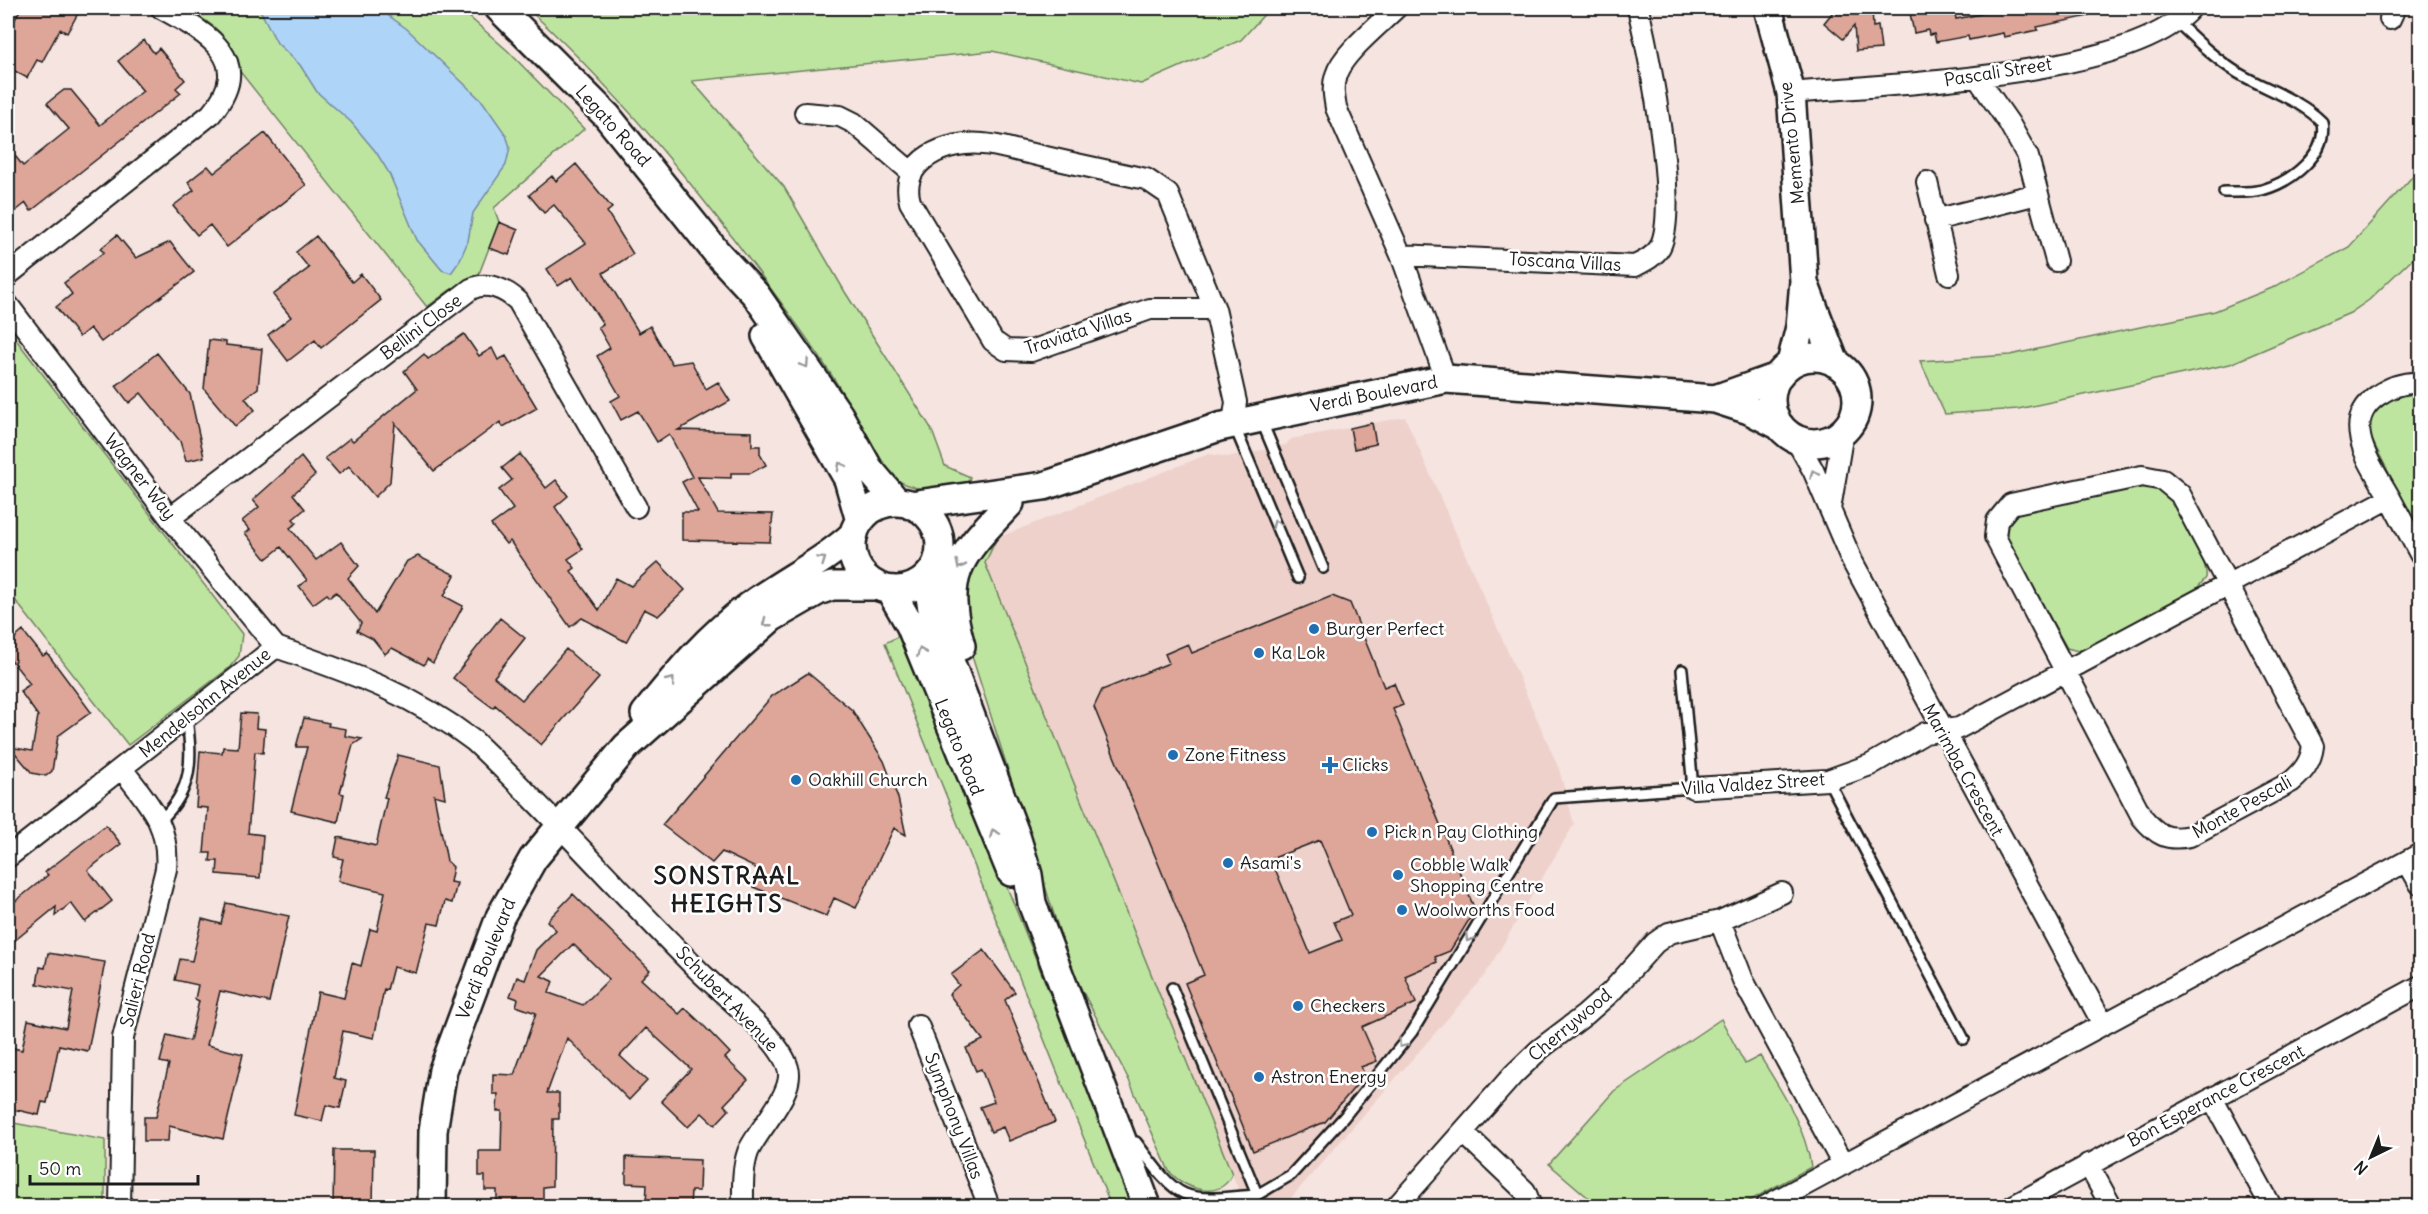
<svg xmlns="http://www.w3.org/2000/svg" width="2428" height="1214" viewBox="0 0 2428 1214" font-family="Delius,sans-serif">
	<rect width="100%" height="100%" fill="#f5e4e0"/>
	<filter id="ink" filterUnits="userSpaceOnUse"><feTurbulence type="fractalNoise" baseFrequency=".0167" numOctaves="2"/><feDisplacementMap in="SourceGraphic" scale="12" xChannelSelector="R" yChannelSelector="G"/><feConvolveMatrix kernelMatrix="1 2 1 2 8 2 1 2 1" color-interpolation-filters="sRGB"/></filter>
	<g filter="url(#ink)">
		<!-- built -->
		<path fill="#eed1cb" d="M1405,417L1559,769L1574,824L1483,978L1284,1206H1245L985,563L997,538L1209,454L1227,457L1286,445L1291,439Z"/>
		<!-- green -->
		<path fill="#bee5a0" stroke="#6d805e" stroke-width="1.5" d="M184,8H459L508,51L584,129L494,208L499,222L477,279L450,290L427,307L238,69C234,37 210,22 184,8Z
			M527,8H629L633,13L642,8H1270L1241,40L1141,84L992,51L692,81L784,187L845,292L931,428L945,466L970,477L968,482C940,488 915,496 891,475C875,461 869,439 859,421C842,390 823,361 803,333C721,218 631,103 527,8Z
			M2420,168V251L2369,300L2350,313L2230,364L2018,409L1945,414L1920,361L2010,355L2215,311L2272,288L2349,247Z
			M8,329L242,634L239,656L229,668L128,745L8,591Z
			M2415,394L2420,395V534L2369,434C2369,406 2388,393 2415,394Z
			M2143,486C2151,487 2159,488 2165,493C2178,504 2209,562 2206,578L2197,588L2088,647L2078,651L2067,648L2008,544L2006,535L2010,519L2025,509Z
			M997,538L985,563L1232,1174C1220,1202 1184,1189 1169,1171L1128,1078L1072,971L964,631C966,596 965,560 997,538Z
			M905,633L1135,1206H1111L885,643Z
			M1721,1019L1745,1064L1760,1056C1781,1090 1806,1128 1811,1167L1740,1206H1598L1549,1164L1614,1091Z
			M8,1122L105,1140V1206H8Z"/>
		<!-- water -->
		<path fill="#aed4f8" stroke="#748aa0" stroke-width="1.5" d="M259,8H378L407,29L483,102L506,135L510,147L506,165L473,213L468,241L459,262L451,273L442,270L417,240L389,173L376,152L351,122L317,92L300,65L277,43Z"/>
		<!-- building -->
		<path fill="#dea599" stroke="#1c1c1c" stroke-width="1.5" fill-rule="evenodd" d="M21,8H81L67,33L60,29L42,62L37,60L27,78L8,67V33Z
			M1836,8H1872L1873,27L1878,26L1881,49L1856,51L1854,26L1843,39L1824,23Z
			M1909,8H1954L1956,19L1995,11L1994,8H2089V16L2037,27L2038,30L2004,37L2003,33L1969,40L1968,36L1936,42L1934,34L1929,35L1928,30L1914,33Z
			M144,40L154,53L159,48L185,80L176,88L181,93L31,211L26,203L8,217V147L23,166L69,129L47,103L64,90H71L100,125L119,110L143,91L118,61Z
			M265,133L306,185L227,247L210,225L197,235L173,206L194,190L188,182L208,166L214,173Z
			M576,164L612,208L607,212L633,254L603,273L639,333L650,326L672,364L691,361L706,389L718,382L730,401L678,430L752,432V446H760V454L766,465L751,473H731V478L698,477L718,513L773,514L770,542L682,540V512H698L682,482L692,477L669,434L657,442L638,411L621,420L611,401L620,396L597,356L610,348L598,327L603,324L572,277L558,286L547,269L586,243L554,205L544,213L529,195L552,176L556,181Z
			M499,222L518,230L509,255L489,248Z
			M117,235L136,258L170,242L194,272L101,342L90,328L79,337L56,307L72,294L64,283L104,252L100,249Z
			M316,236L352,282L361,274L381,300L321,348L315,340L288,361L268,335L291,317L273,295L309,268L296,252Z
			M464,334L479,356L492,348L498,360L506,356L537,408L503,427L500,422L434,471L395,423L390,482L375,497L349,466L339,474L325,458L350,438L353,441L417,389L404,371L424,354L428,359Z
			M209,340L226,342V345L262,349L258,388L245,398L255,410L235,426L204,389Z
			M157,353L190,394L204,457L186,461L180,441L141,393L129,403L116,386Z
			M1372,423L1376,444L1354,449L1350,428Z
			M520,454L546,488L556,480L568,496L555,507L583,549L568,559L575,568L571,571L599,610L616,578L631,586L658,562L685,590L658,616L644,609L626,642L582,618L570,627L510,541L506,544L491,525L513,509L499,490L512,480L502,468Z
			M301,457L315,475L293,494L305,509L293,519L297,523L290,528L316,560L341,542L359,566L348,578L375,614L407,561L418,556L455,575L444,596L463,606L433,663L427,659L424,665L392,648L385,654L373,639L357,631L361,623L336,592L330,597L327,594L313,604L299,586L307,580L281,547L266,559L245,533L250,530L242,521L259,507L253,500Z
			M1332,596L1350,603L1384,687L1394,683L1403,705L1393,709L1475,910L1450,951L1435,957L1437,962L1405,976L1416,1003L1362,1027L1377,1061L1361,1067L1365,1075L1325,1122L1253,1151L1185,983L1204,975L1094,707L1102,690L1169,663L1165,654L1188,644L1192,653ZM1320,840L1351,915L1334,922L1342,940L1310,953L1271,859Z
			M500,618L525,638L494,677L522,700L566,649L599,678L541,745L495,705L493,708L453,678Z
			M23,631L43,656L47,653L91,712L58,736L52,771L46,776L32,773L10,747L32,751L38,716L20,691L30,684L8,656V644Z
			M808,673L852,710L884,761L898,798L906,835L894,828L856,908L834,898L826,916L753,887L760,870L722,852L712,863L662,825L772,696Z
			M241,713L257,714L256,728L265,729L263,753L255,752L248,833L263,835L260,878L217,874L218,861H210L211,853H204L208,808L196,807L200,751L222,753L223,747L238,748Z
			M304,718L329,723L328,726L346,729L345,736L362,739L353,745L340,793L344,794L338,822L291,811L307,747H296Z
			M398,755L440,765L445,798L434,795L447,861L453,867L450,882L457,883L452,903L445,901L439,925L429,923L416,973L393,967L387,990L384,989L374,1038L343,1031L334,1078L346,1081L340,1108L326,1105L322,1121L294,1115L318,992L344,998L352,963L361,966L370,929L377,931L385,892L338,881L343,859L334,857L338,837L376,846L387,798L384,797Z
			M106,825L121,844L88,870L112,901L85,922L71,903L55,916L56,907L8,946V907L48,875L45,872Z
			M573,894L650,970L641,979L679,1014L685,1008L703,1025L730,1053L725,1058L748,1080L724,1105L729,1110L715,1125L702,1113L688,1127L661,1101L691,1069L646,1028L620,1056L647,1081L629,1100L567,1038L547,1093H559V1119H553L552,1186L543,1187V1206L497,1204V1190H485V1176H479V1151H501L502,1111H497L498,1094H493V1074L514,1075L536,1013L516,1006L518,999L510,996L517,977L525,980L536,950L556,930L547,921ZM573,944L609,979L583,1005L549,993L553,981L541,976Z
			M226,903L289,916L269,1002L220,991L207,1045L243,1054L223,1139L169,1126L168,1141H144V1117H156L169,1064L160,1062L167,1035L190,1041L199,1001L195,999L198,985L175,980L180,959L192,961L202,919L221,924Z
			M984,950L1015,992L1005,1000L1055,1122L1009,1141L1003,1127L991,1132L980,1107L994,1102L981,1069L976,1071L966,1048L983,1040L949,994L959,985L951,975Z
			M48,953L105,962L88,1051L59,1045L47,1103L42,1102L39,1115L8,1108V1074L13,1048L22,1050L28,1020L66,1028L73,991L37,984L40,967L45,968Z
			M334,1150H374L373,1206H333Z
			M626,1157L700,1160L699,1191H691L690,1206H646L647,1184L626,1183Z"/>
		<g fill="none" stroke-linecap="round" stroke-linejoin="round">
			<!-- lane casing -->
			<g stroke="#1c1c1c" stroke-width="14">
				<path id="lane" d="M2177,22C2196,40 2215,59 2238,73C2265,89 2299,99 2322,122C2328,154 2291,182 2262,190C2250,193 2237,192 2224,192
					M1262,422L1323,568
					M1234,425L1298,578
					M1828,780L1964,1039
					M160,821C194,788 192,761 187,717
					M1172,988L1257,1194
					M1136,1142C1180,1202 1181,1202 1255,1195
					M1238,1206L1291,1175L1344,1117L1412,1032L1554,798L1693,788L1682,670"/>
			</g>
			<!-- street casing -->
			<g stroke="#1c1c1c" stroke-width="24">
				<path id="street" d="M1396,8C1380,24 1342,54 1336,75C1332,87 1334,96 1336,108L1401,255L1446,379
					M2390,19L2395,8
					M1977,77L2009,123L2028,157L2056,261
					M1791,93C1884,84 2131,78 2191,8
					M805,113L840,116L854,123L911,172
					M1927,182L1949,274
					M1935,220L2037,194
					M1401,255L1635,266C1645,261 1655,256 1660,247C1680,207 1649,55 1638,8
					M8,275L211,114C257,59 206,33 161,8
					M8,305L170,518L276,647
					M1215,309H1150L1031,351L1006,350L993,341L910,202C898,160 948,140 983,144C999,145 1016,151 1033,154C1070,163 1108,171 1146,179L1168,194L1215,309L1236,402L1233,423
					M1795,438L1813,470L1852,561L2103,1024
					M2142,476L2163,480L2180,494L2313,746C2311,762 2303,772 2291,782L2190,836C2167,841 2157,835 2142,817L1995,537L1997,521L2011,504Z
					M2390,498C2373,467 2338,424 2377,396C2390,387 2405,382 2420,383
					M1830,509L1843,432
					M170,518L471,289C487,281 505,289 518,301L636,507
					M276,647C350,673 410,692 474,741C553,815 623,896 700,972C722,994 780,1038 788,1068C796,1092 757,1130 748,1152C742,1169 743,1189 743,1206
					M1693,788L1828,780L1870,765L1925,733L1959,728L2390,498L2420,554
					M8,857L276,647
					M2407,861L2420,884
					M1720,921L1782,893
					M918,1025L989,1206
					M2212,1098L2271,1206
					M1463,1132L1525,1191L1531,1206
					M2088,1164L2111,1206
					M120,1206L123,1038L166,869C170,824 148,803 122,769
					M1397,1206L1513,1075L1540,1049L1585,1015L1611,992L1655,943L1669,933L1720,921L1743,980L1843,1165
					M1766,1206L2420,854
					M2013,1206L2420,986"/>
			</g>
			<!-- secondary casing -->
			<g stroke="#1c1c1c" stroke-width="32">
				<path id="secondary" d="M499,8L607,116L717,253L756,295L839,415L869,469L897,502
					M1768,8L1791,93L1804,281L1800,327L1791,363
					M1806,288L1835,363
					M766,336L848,479L860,521
					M1771 400a43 43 0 1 1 86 0a43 43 0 1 1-86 0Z
					M1715,399L1777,377
					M852 546a44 44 0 1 1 88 0a44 44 0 1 1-88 0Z
					M910,505L1044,486L1219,427L1446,379L1715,399L1749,410L1780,426
					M927,577L933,616L1016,836L1028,875L1032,903L1147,1206
					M890,590L910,625L1011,872
					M961,646C940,572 961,555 1010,503
					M645,714C677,674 709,635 751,605C785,580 822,563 854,534
					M432,1206L433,1131L443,1070L500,917L533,859L626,747L771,618L818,591L832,586H877"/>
			</g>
			<!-- lane -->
			<use href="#lane" stroke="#fff" stroke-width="9"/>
			<!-- street -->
			<use href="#street" stroke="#fff" stroke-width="20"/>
			<!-- secondary -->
			<use href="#secondary" stroke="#fff" stroke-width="27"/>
		</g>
		<!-- one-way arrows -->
		<defs><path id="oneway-chevron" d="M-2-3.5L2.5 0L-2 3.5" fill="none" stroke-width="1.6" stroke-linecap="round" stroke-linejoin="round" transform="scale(1.5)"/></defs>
		<g stroke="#999">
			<use href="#oneway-chevron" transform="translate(805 364) rotate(57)"/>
			<use href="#oneway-chevron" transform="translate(841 466) rotate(-119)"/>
			<use href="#oneway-chevron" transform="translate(1814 474) rotate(-114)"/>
			<use href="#oneway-chevron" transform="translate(1276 524) rotate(-113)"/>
			<use href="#oneway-chevron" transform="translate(822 560) rotate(-35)"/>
			<use href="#oneway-chevron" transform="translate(960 565) rotate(116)"/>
			<use href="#oneway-chevron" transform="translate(766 623) rotate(142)"/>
			<use href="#oneway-chevron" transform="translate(921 652) rotate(-112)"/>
			<use href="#oneway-chevron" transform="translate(671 681) rotate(-51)"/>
			<use href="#oneway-chevron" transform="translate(994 833) rotate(-113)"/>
			<use href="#oneway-chevron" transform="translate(1469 938) rotate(122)"/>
			<use href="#oneway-chevron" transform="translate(1402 1044) rotate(128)"/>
		</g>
	</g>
	<!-- markers -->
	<g fill="#1f6fb2" stroke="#fff" stroke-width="2">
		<circle cx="1314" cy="629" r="6"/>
		<circle cx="1259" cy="653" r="6"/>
		<circle cx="1173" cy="755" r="6"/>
		<path d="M1327 756h6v6h6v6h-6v6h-6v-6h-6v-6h6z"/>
		<circle cx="796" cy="780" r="6"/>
		<circle cx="1372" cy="832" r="6"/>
		<circle cx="1228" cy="863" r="6"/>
		<circle cx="1398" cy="875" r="6"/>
		<circle cx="1402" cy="910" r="6"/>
		<circle cx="1298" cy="1006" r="6"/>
		<circle cx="1259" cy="1077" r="6"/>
	</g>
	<g text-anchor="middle" stroke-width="5" stroke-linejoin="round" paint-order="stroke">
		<!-- street labels -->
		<g font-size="18" fill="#1c1c1c" stroke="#fff">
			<text transform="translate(1998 72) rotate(-9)" y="6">Pascali Street</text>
			<text transform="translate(613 126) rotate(48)" y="6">Legato Road</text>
			<text transform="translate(1792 143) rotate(-96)" y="6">Memento Drive</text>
			<text transform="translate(1565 262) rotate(3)" y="6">Toscana Villas</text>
			<text transform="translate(421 327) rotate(-37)" y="6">Bellini Close</text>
			<text transform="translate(1078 332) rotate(-18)" y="6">Traviata Villas</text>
			<text transform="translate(1374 394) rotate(-11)" y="6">Verdi Boulevard</text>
			<text transform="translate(140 477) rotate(52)" y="6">Wagner Way</text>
			<text transform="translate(205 703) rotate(-39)" y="6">Mendelsohn Avenue</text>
			<text transform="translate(959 747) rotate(68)" y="6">Legato Road</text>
			<text transform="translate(1963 770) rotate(61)" y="6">Marimba Crescent</text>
			<text transform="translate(1753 784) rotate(-4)" y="6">Villa Valdez Street</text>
			<text transform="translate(2242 807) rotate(-29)" y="6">Monte Pescali</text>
			<text transform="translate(486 959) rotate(-68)" y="6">Verdi Boulevard</text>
			<text transform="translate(138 980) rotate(-76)" y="6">Salieri Road</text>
			<text transform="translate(727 999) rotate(46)" y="6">Schubert Avenue</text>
			<text transform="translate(1570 1025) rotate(-40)" y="6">Cherrywood</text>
			<text transform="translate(2216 1096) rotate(-28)" y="6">Bon Esperance Crescent</text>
			<text transform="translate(954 1116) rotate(69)" y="6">Symphony Villas</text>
		</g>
		<!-- poi labels -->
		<g font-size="18" fill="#1c1c1c" stroke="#fff" text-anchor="start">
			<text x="1326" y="635">Burger Perfect</text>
			<text x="1271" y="659">Ka Lok</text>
			<text x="1185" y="761">Zone Fitness</text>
			<text x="1342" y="771">Clicks</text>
			<text x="808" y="786">Oakhill Church</text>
			<text x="1384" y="838">Pick n Pay Clothing</text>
			<text x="1240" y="869">Asami's</text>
			<text x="1410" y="871">Cobble Walk<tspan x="1410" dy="21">Shopping Centre</tspan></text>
			<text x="1414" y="916">Woolworths Food</text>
			<text x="1310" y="1012">Checkers</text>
			<text x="1271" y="1083">Astron Energy</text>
		</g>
		<!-- district labels -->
		<g font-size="24" font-weight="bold" letter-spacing="1.5" fill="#1c1c1c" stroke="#fff">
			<text x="727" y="884">SONSTRAAL<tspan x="727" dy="28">HEIGHTS</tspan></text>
		</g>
	</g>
	<!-- margin -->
	<rect width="2428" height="1214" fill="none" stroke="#fff" stroke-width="30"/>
	<rect x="15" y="15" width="2398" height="1184" fill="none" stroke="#1c1c1c" stroke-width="2" filter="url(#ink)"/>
	<!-- north arrow -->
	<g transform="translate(2371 1157) rotate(223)" stroke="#ffffff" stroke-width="4.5" paint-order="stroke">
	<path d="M0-4.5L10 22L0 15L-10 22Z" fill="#1c1c1c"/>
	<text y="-9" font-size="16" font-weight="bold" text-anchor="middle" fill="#1c1c1c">N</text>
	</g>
	<!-- scale -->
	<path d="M30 1175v9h168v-9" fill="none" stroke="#1c1c1c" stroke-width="3"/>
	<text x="39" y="1175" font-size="18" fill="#1c1c1c" stroke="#ffffff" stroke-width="4.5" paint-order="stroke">50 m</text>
</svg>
